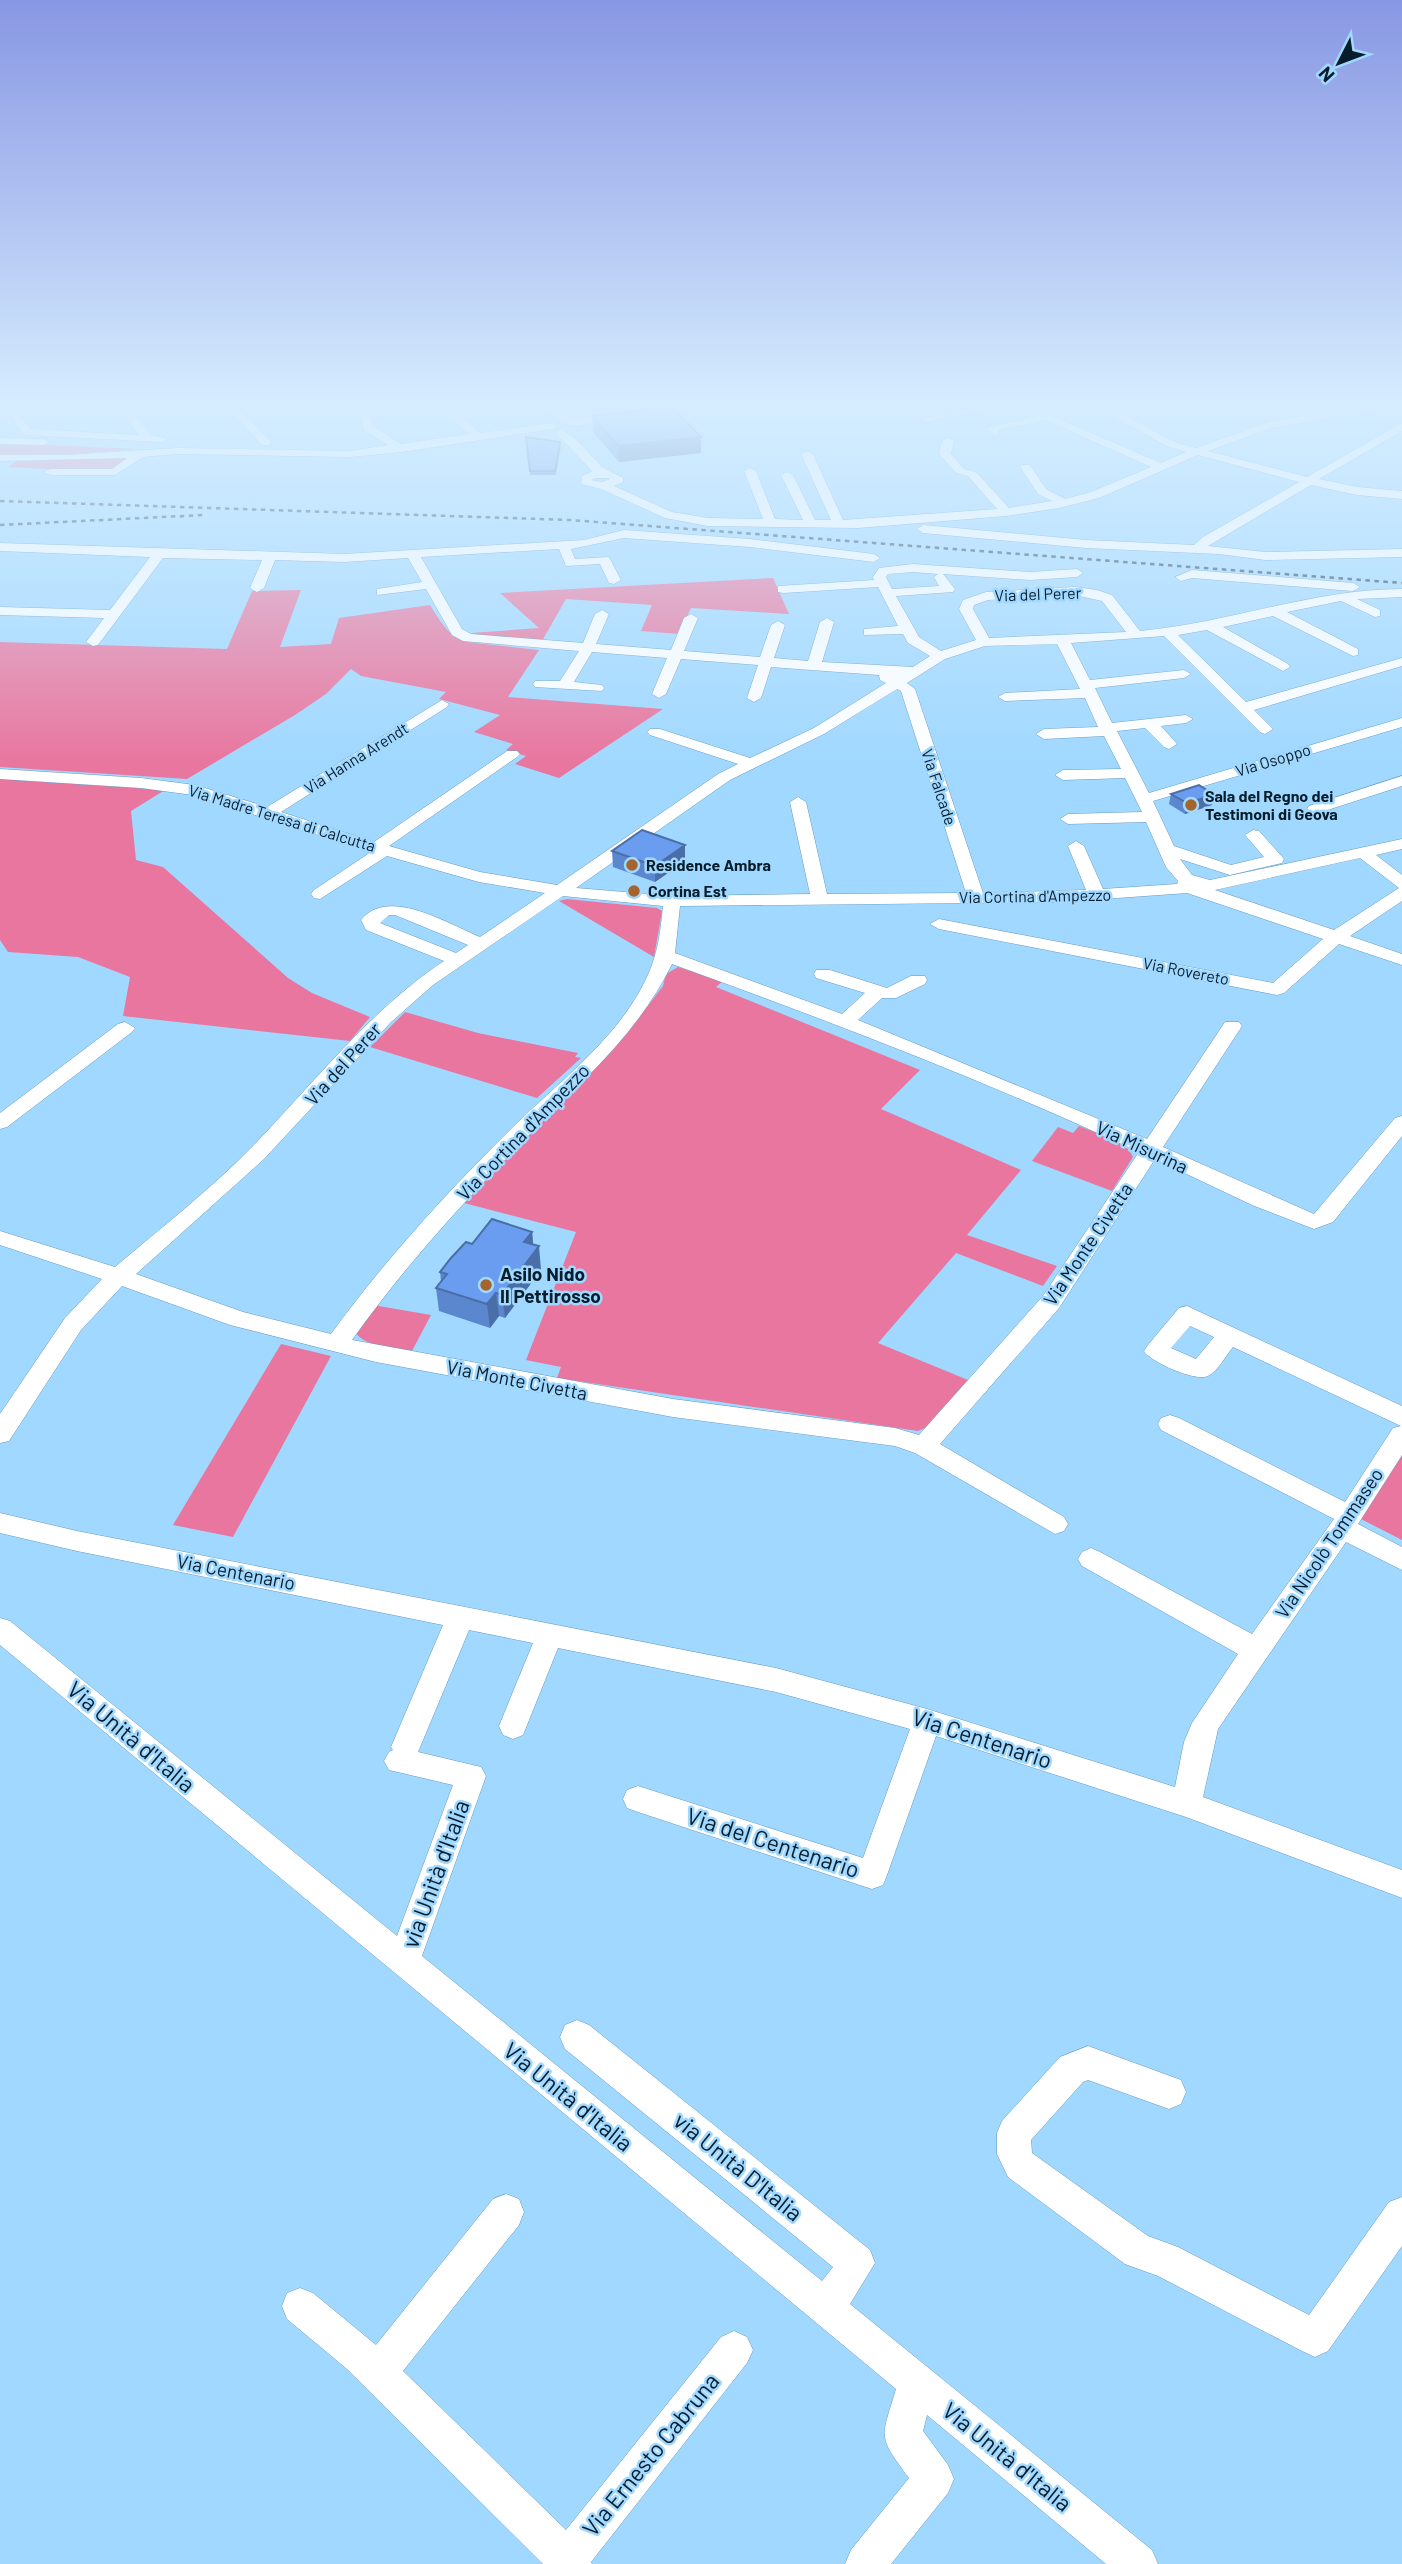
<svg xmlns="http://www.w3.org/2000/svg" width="1402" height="2564" viewBox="0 0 1402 2564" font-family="Barlow,sans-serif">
	<rect width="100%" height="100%" fill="#a1d8ff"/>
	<!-- green -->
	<path fill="#e9769e" d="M0,443L137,449L69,454L0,455Z
		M131,455L116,469L102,472L8,467L17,461Z
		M773,578L789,614L691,608L679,634L641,631L652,605L566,599L542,641L479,636L471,633L539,628L500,593Z
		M301,590L280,647L331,644L339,618L430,605C441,622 447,635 467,642L539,650L508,697L663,709L559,778L515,764L526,756L506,750L513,744L474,732L500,715L439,699L446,692L361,676L351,669L326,694L295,715L187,779L0,767V642L227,649L252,591Z
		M0,779L165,790L131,811L136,860L163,867L288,978L312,993L370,1017L350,1041L123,1016L130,977L78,957L8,952L0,940Z
		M567,899L657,908L662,911L654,957L559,901Z
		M678,967L723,981L716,987L920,1070L881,1109L1021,1170L967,1235L1057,1266L1043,1286L956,1253L878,1343L968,1380L925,1428L918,1431L557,1378L561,1367L526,1360L576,1232L464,1203C531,1131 604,1065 663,986L666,974Z
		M405,1012L478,1033L578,1053L575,1057L581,1058L537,1098L370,1047Z
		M1079,1126C1095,1133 1127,1140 1133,1157L1112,1191L1032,1161L1058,1127L1073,1133Z
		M373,1305L431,1315L412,1351C394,1347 363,1348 354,1330Z
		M281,1344L331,1356L233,1537L173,1525Z
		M1402,1454V1540L1359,1518Z"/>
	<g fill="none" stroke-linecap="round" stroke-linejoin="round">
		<!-- minor casing -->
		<g stroke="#669bbf" stroke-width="1">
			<path id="minor" d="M1,403H11L30,429L139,435L115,403H125L151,435L168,439L162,442L27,435L23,434Z
				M223,403H233L270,441V445H262Z
				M357,403H367L373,426L401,444L469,434L433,403H444L481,433L553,423L558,426L553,429L402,452L350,457L177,454L143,457L115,475H50L44,472L50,469H112L127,458L0,461V455H68L177,448L350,451L388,445L364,430Z
				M540,403H551L572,420L679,403H701L696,406L575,426L564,424Z
				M997,403H1017L925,422L920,419Z
				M1088,403H1100L1177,443L1196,448L1269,422L1378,403H1399L1394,406L1271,428L1208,451L1307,477L1402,423V431L1319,479L1357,487L1402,491V499L1357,495L1311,485L1208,546L1265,552L1402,549V557L1265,560L1219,554L1086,548L923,533L917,529L923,525L1086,540L1194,545L1203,537L1299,482L1198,455L1099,498L1059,508L1006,516L858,528L708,526L665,518L601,489L581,484L582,476L592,471L555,432L560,429L576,439L602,467L623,478V482L614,486L672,512L708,518L763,519L744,471L750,468L756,471L775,519L803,520L781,475L787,472L793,475L815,520H831L801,454L807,451L813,454L843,520L997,509L968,476L956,473L939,454L942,441L948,438L954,441L951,454L964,469L976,472L1009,508L1052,501L1038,494L1020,467L1022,465H1030L1046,489L1065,499L1091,492L1151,467L1046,420L998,430L1000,433L995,436L986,428L1047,414L1161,463L1186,452L1169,447ZM596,478H609L610,479L602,482L591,480Z
				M0,438L43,439L49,442L43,445L0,444Z
				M624,530L750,539L874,554L880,558L874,562L750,547L624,538L571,549L575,559L609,557L621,580L614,584L609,583L600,564L566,566L559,549L421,557L462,629L471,634L583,643L595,614L602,610L609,614L596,644L671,650L684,618L691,614L698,618L684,651L760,657L771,625L778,621L785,625L774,658L808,661L820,622L827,618L834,622L822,662L913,667L930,656L908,643L903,634L864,635V629L898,626L878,587L783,593L778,592V586L874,580L873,577L879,568L913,564L1030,572L1077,569L1083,573L1077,577L1030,580L943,574L955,589L953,592L896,596L919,637L941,651L976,640L959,609L963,600L986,592L1075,587L1097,590L1112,595L1140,631C1229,623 1314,589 1402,589V597L1357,599L1380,610V616L1375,617L1341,601L1287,612L1358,649V655L1353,656L1273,616L1223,627L1288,664L1290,667L1283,671L1207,630L1178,635L1246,702L1402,658V666L1254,710L1273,729L1265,734L1260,732L1164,636L1071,643L1090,680L1184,670L1191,674L1184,678L1095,688L1112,723L1186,715L1193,719L1186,723L1161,726L1177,744L1169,749L1164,747L1145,728L1117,731L1149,793L1402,718V727L1153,801L1174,846L1231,865L1264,857L1245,835L1253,830L1259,831L1284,859L1282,863L1230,875L1180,859L1192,875L1210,880L1402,839V849L1376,855L1402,875V901L1350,936L1402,954V965L1339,944L1284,993L1277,995L939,929L930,924L939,919L1273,983L1323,939L1187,893L1061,902L680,906L675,953L842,1014L865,993L816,978L814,974L816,970H830L887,988L911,976H925L927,980L925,984L896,998H882L858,1020L1147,1139L1225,1022H1239L1242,1026L1163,1147L1314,1214L1395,1118L1402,1116V1136L1333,1222L1314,1229L1252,1205L1155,1159L1059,1308L940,1444L1064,1517L1068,1524L1064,1531L1055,1534L915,1453L895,1446L673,1417L376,1362L230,1325L122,1286L81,1330L9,1441L0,1443V1414L65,1318L102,1279L0,1245V1231L115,1267C161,1228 210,1190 252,1147C314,1083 370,1010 444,961L366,930L361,920C388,886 448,924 480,937L545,893L479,882L387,856L320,899L314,898L311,894L314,890L371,852L193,795L141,788L0,779V769L141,778L195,785L267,807L442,700L449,704L447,707L281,812L374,842L507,751H517L520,754L517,757L389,846L480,872L557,885L718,774L738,764L650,735L647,732L650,729H660L750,758L814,728L886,683L880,680L879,675L771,667L761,698L754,702L747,698L758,665L681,659L666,694L659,698L652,694L667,658L592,652L574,682L602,685L604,688L602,691L535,687L533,684L535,681H560L579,651L463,641L452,635L426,589L377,595V589L422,582L408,558L344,562L275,560L264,588L257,592L250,588L262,560L163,558L98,645L93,646L86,642L104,618L0,615V607L110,610L150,557L0,551V543L344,554L584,540ZM913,572L938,574L934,577L939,586L892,589L886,577L888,574ZM1075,595L1102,601L1126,632L989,638L973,609L974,605L988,600ZM1057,644L1080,689L1005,693L998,697L1005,701L1085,698L1098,727L1044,729L1036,734L1044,739L1104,736L1121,769L1063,770L1055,775L1063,780L1125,778L1142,812L1068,814L1060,819L1068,824L1146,822L1166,867L1178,881L1177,884L1103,889L1084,846L1076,841L1068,846L1086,890L983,893L915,689L907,683L945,659L985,646ZM897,689L901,691L966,893L827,894L806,802L798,797L790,802L810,894L672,896L576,888L730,780L824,734ZM1360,858L1399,888L1334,930L1215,890ZM563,896L663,906C660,936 657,960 642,987C613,1042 557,1084 513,1127C448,1191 385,1260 331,1334L243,1312L136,1274L264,1159L391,1022L433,985ZM389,915H395L468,945L456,953L380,923ZM672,964C829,1021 987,1081 1139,1152L1043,1296L919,1435L895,1428L673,1399L352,1340C404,1267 464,1201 526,1138C580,1083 638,1034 672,964Z
				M1192,570L1353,583L1360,587L1353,591L1192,578L1181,581L1175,577Z
				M1402,776V786L1315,814L1307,809L1309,806Z
				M125,1022L135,1028L132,1032L7,1127L0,1129V1113L118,1024Z
				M1187,1306L1402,1406V1455L1358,1524L1402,1547V1570L1346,1542L1218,1729L1203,1797L1402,1870V1898L1186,1817L936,1736L887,1875L883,1885L872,1889L638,1812L627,1808L623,1799L627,1790L638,1786L863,1858L910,1729L776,1692L558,1648L523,1735L513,1739L503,1735L499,1726L533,1643L469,1630L418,1752L481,1767L486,1776L422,1956L822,2281L833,2267L565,2049L560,2037L565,2025L577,2020L589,2025L870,2250L875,2263L850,2304L1152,2550L1158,2564H1106L927,2415L923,2431L948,2465L954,2479L948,2493L891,2564H845L851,2550L909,2478C877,2435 881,2440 896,2389L0,1645V1618L10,1621L397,1936L453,1785L389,1770L384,1761L389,1752L393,1750L391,1747L443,1625L77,1551L0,1533V1513L77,1531L776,1668L927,1709L1175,1787L1184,1742L1192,1723L1238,1654L1082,1566L1078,1559L1082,1552L1091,1548L1100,1552L1252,1634L1334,1519L1161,1430L1158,1424L1161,1418L1170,1415L1179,1418L1345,1502L1393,1428L1401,1426L1233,1347C1226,1355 1218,1371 1208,1376C1195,1382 1151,1362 1144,1351L1148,1345L1179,1308ZM1190,1326L1214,1337L1196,1359L1171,1348Z
				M1088,2046L1181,2080L1186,2092L1181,2104L1169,2109L1088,2080L1083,2082L1031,2140L1032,2153L1148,2236L1178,2247L1309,2315L1389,2202L1402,2197V2246L1328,2351L1315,2357L1302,2351L1158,2276L1125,2264L1008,2177L997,2154V2133L1002,2121L1060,2057Z
				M506,2194L519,2199L524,2212L519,2225L403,2371L566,2530L721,2337L734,2331L747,2337L753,2350L747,2363L591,2562L592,2564H543L347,2369L287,2319L282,2306L287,2293L300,2288L313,2293L376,2345L493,2199Z"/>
		</g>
		<!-- minor -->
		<use href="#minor" fill="#fff" fill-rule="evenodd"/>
		<!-- rail -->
		<path stroke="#274457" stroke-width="2.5" stroke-dasharray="4.5 4.5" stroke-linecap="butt" d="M0,501L570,520L1402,583
			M0,525L203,515"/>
	</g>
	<!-- wall -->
	<path fill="#5b87ce" d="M592,416L701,453L619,462L593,432Z
		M526,437L561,446L556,475H530Z
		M1171,794L1212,805L1185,814L1169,804Z
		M612,851L685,861L655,882L613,867Z
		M532,1232L533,1245L541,1270L505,1318L499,1316L490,1328L439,1311L436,1288L441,1281L440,1272L472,1244Z"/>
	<!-- shaded-wall -->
	<path fill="#4a6ea7" d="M701,437V453L619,462L618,446Z
		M1214,795L1212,805L1185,814L1187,803Z
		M685,845V861L655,882V866Z
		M532,1232L534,1253L539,1246L541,1270L505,1318L502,1295L524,1242Z
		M496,1293L499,1316L490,1328L487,1304Z"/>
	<!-- building -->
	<path fill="#6a9def" stroke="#4a6ea7" stroke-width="2" d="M672,407L701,437L618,446L592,416Z
		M526,437L560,442L555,471H530Z
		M1199,785L1214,795L1187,803L1171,794Z
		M642,830L685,845L655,866L612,851Z
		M492,1219L532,1232L524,1242L539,1246L502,1295L496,1293L487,1304L436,1288L447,1274L440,1272L451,1258L466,1242L472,1244Z"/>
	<!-- sky -->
	<linearGradient id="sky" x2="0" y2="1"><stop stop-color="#8897e3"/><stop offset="0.53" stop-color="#d5edff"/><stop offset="1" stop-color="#d5edff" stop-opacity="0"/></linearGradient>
	<rect width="1402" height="762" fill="url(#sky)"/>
	<!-- markers -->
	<g fill="#a4652d" stroke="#a1d8ff" stroke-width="2.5">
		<circle cx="1191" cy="805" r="7"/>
		<circle cx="632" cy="865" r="7"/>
		<circle cx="634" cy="891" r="7"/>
		<circle cx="486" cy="1285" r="7"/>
	</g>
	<g text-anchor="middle" stroke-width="5" stroke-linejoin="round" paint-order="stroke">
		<!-- far-street labels -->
		<g font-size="16" fill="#071d2b" stroke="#a1d8ff">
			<text transform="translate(1038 594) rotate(-2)" y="6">Via del Perer</text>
			<text transform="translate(356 758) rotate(-32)" y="6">Via Hanna Arendt</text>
			<text transform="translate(1273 760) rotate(-17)" y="6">Via Osoppo</text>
			<text transform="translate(939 787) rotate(72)" y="6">Via Falcade</text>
			<text transform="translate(282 818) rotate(17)" y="6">Via Madre Teresa di Calcutta</text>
			<text transform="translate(1035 896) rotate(-1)" y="6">Via Cortina d'Ampezzo</text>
			<text transform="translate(1186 971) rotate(11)" y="6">Via Rovereto</text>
		</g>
		<!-- far-poi labels -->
		<g font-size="16" font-weight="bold" fill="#071d2b" stroke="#a1d8ff" text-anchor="start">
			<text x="1205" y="802">Sala del Regno dei<tspan x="1205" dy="18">Testimoni di Geova</tspan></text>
			<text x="646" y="871">Residence Ambra</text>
			<text x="648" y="897">Cortina Est</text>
		</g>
		<!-- street labels -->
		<g font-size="19" fill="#071d2b" stroke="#a1d8ff">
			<text transform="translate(343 1064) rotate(-48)" y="7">Via del Perer</text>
			<text transform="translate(523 1132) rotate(-46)" y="7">Via Cortina d'Ampezzo</text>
			<text transform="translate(1142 1147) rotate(25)" y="7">Via Misurina</text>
			<text transform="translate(1088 1244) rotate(-56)" y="7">Via Monte Civetta</text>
			<text transform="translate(517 1380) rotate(11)" y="7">Via Monte Civetta</text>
			<text transform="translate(1329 1543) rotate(-56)" y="7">Via Nicolò Tommaseo</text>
			<text transform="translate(236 1572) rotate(11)" y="7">Via Centenario</text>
		</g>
		<!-- poi labels -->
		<g font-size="19" font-weight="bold" fill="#071d2b" stroke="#a1d8ff" text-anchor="start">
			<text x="500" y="1281">Asilo Nido<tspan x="500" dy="22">Il Pettirosso</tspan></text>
		</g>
		<!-- near-street labels -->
		<g font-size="23" fill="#071d2b" stroke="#a1d8ff">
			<text transform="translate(131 1737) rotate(40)" y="8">Via Unità d'Italia</text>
			<text transform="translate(982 1739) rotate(18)" y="8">Via Centenario</text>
			<text transform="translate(773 1843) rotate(18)" y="8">Via del Centenario</text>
			<text transform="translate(436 1874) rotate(-70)" y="8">via Unità d'Italia</text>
			<text transform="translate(568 2097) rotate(39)" y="8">Via Unità d'Italia</text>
			<text transform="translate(738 2167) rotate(39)" y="8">via Unità D'Italia</text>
			<text transform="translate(651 2455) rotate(-51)" y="8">Via Ernesto Cabruna</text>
			<text transform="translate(1007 2457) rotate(39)" y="8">Via Unità d'Italia</text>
		</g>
	</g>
	<!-- north arrow -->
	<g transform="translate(1339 63) rotate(228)" stroke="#a1d8ff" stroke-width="5" paint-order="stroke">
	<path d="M0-5L12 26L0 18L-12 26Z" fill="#071d2b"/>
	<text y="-10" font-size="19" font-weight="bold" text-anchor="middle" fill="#071d2b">N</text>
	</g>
</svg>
